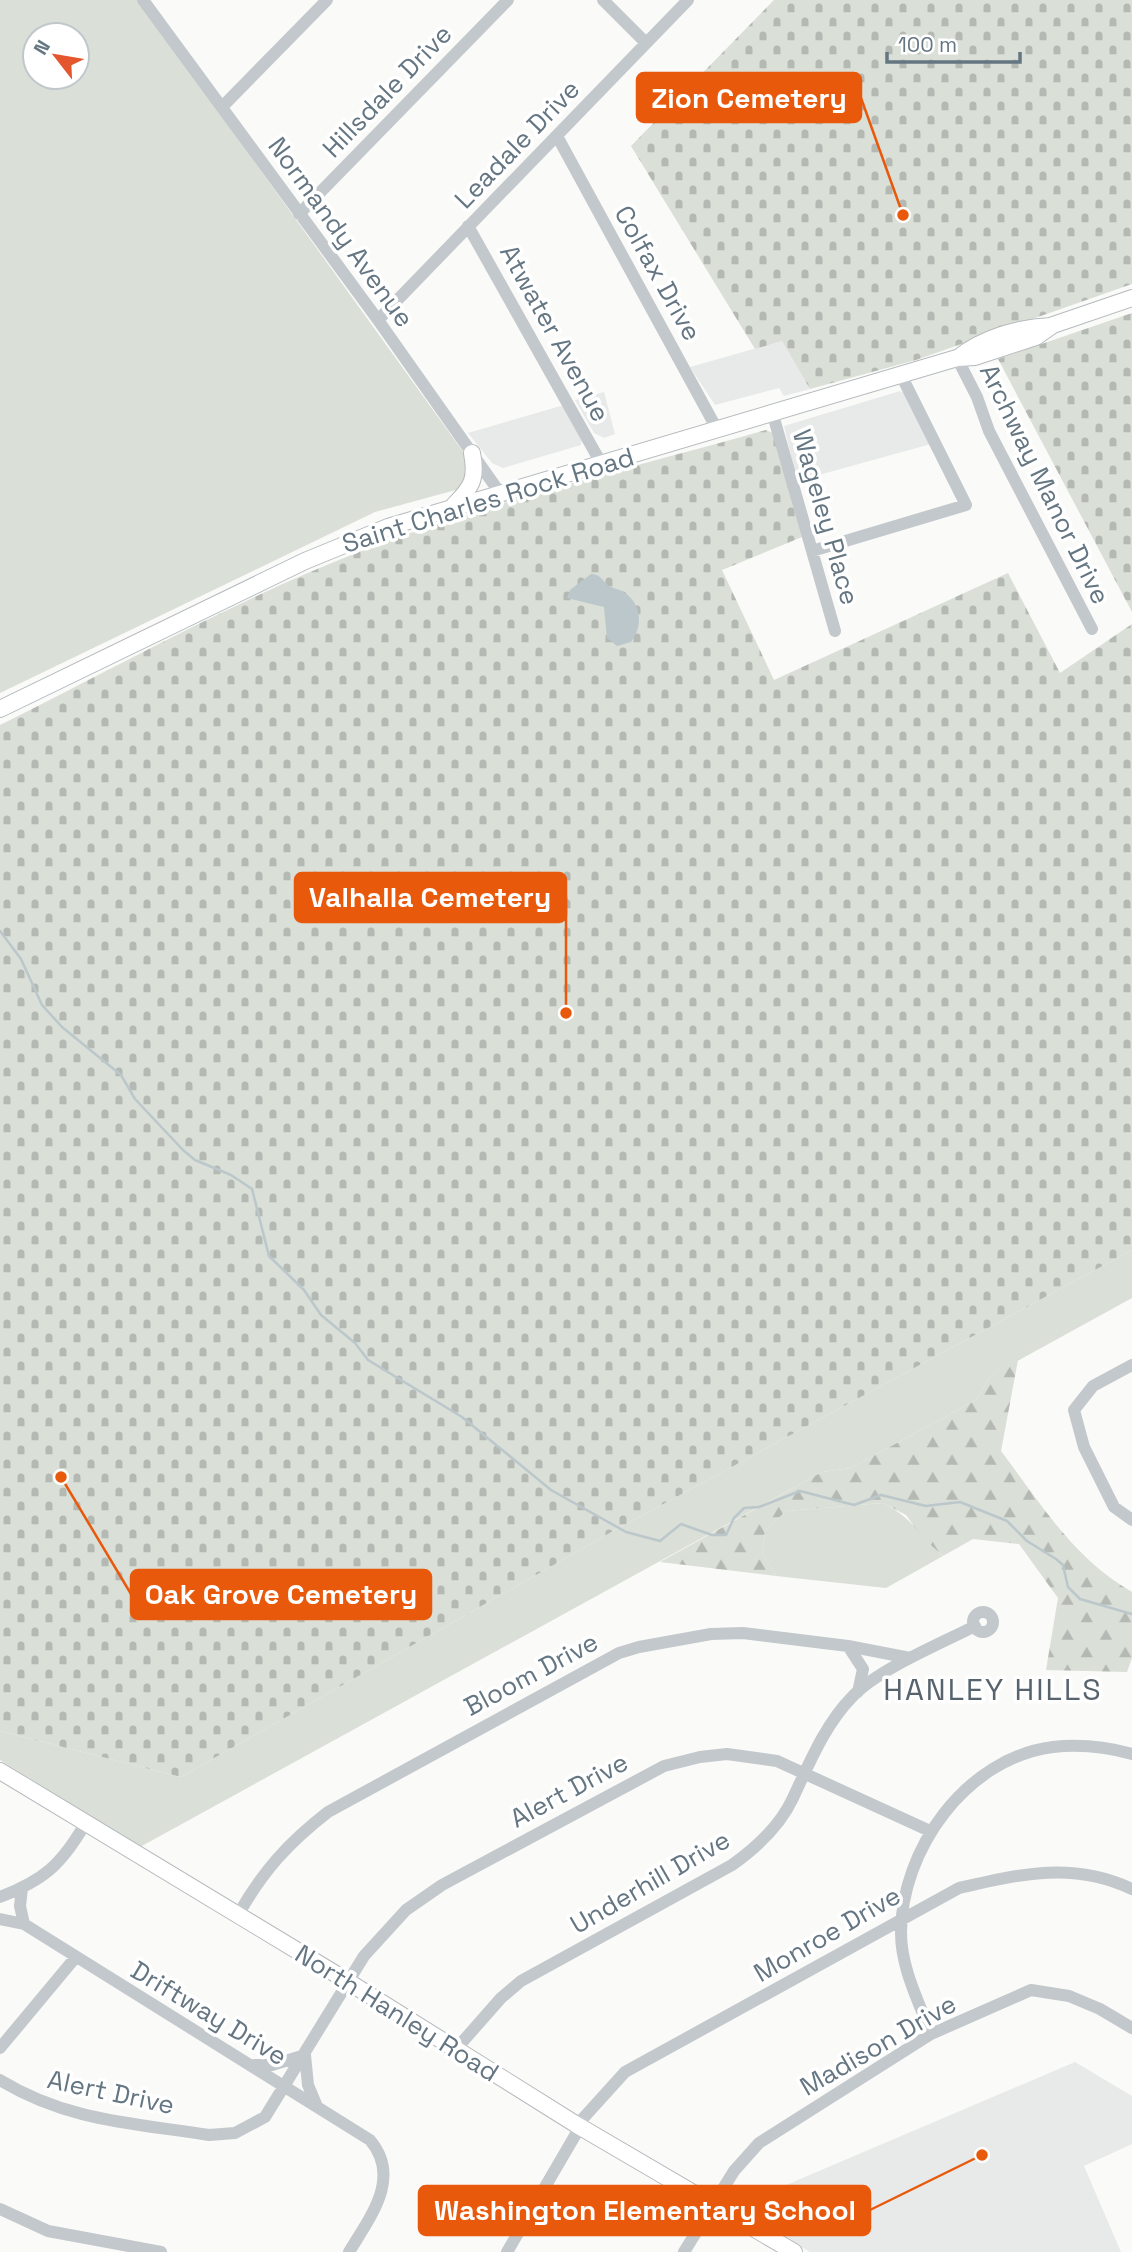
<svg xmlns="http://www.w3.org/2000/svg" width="1132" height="2252" viewBox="0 0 1132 2252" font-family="'Space Grotesk',sans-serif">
	<defs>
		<pattern id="forest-firs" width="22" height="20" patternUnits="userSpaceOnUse" patternTransform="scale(1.75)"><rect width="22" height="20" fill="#dadfd7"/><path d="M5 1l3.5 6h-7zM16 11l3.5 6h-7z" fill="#b4b9b4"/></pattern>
		<pattern id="cemetery-stones" width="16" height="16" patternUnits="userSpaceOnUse" patternTransform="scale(1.75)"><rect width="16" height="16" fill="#dadfd7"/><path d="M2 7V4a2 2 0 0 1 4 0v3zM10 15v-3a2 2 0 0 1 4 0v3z" fill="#b4b9b4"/></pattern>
	</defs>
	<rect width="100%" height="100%" fill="#fafaf8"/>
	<!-- built -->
	<path fill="#e8e9e9" d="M782,341L810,389L784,396L779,388L715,405L690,367Z
		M900,391L904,393L931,444L797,481L784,426Z
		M604,392L615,434L604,438L594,433L575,400Z
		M564,405L582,438L581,445L503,468L492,463L468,433Z
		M1075,2062L1132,2096V2144L1084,2166L1121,2252H810L727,2203L758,2197Z"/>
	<!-- green -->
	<path fill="#dadfd7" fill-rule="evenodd" d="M0,0H138L469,460L463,488L375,512L0,693ZM35,35H77V77H35Z
		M1132,1250V1298L990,1376L976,1400L851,1468L822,1472L140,1847L0,1760V1731L181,1777L608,1534Z
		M883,1503C911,1517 920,1535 943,1556L886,1588L776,1576L762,1553L765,1531L786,1511Z"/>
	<!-- forest -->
	<path fill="url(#forest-firs)" d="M1018,1360L1001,1451C1042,1505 1072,1557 1132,1592V1658L1127,1672L1046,1670L1058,1598L1019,1544L973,1539L943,1556L922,1537L906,1515L883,1503L786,1511L765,1531L762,1553L776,1576L660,1562L822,1472L851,1468L976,1400L990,1376Z"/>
	<!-- cemetery -->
	<path fill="url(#cemetery-stones)" d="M774,0H1132V284L916,360L810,389L782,341L755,349L631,146Z
		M1132,313V612L998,359Z
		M766,430L773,433L802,537L722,570L774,680L1008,573L1060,673L1132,624V1250L608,1534L181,1777L0,1731V725C119,666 241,597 364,550C494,500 632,468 766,430Z"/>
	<!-- water -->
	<path fill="#bbc7cb" d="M591,574C601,574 602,581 609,586C614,589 620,589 625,593C642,605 643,627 631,642L617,646L607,638L604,607L567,598L570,590Z"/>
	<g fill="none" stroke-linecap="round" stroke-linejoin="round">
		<!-- stream -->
		<path stroke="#bbc7cb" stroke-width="2.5" d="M0,931L21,959L42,1005L62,1027L121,1075L135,1099L183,1150L195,1160L231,1175L252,1189L269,1256L304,1290L321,1315L355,1343L368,1360L462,1417L551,1490L626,1532L660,1541L681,1524L712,1535H726L734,1518L744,1508L759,1507L800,1491L854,1505L881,1495L926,1506L960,1502L1007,1521L1027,1541L1056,1559L1063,1565L1068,1587L1080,1599L1132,1614"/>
		<!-- major casing -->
		<g stroke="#b5babe" stroke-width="18">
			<path id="major" d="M958,358C982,338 1020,327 1051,326
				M454,505C472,487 477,479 472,453
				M0,709L305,561L388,527L957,358L975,357L1036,337L1053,325L1132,298
				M0,1771L339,1976L577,2125L794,2252"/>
		</g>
		<!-- minor -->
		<path stroke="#c3c8cc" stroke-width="12" d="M143,0L378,320L500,493
			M603,0L646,43
			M222,107L327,0
			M557,136L718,431
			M299,214L508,0
			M468,226L601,463
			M378,320L688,0
			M957,358L977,397L989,431L1092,629
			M773,415L835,631
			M812,551L966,505L902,377
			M1132,1365L1093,1386L1074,1410L1084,1447L1114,1507L1132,1520
			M973 1622a10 10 0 1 1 20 0a10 10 0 1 1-20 0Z
			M848,1646L863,1669L858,1692
			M22,1888L20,1906L24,1924
			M0,1897C44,1880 61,1865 85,1824
			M238,1915C263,1871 288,1843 328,1812L619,1653L639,1647L711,1634L743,1633L848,1646L910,1658
			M0,1919L24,1924L370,2140C402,2178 370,2217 349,2252
			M931,2034C919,2002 901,1968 901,1933C901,1850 966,1758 1053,1747C1080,1744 1107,1747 1132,1754
			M0,2048L75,1958
			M457,2048L501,1998L521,1981L732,1865C756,1848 780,1826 793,1798C809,1764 825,1724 853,1696C879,1669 940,1644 975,1626
			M254,2065H272L305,2055L308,2085L316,2104
			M0,2080C67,2121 133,2123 209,2135L235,2133L265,2117L364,1956L406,1910L442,1885L664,1766L700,1757L727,1754L777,1761L930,1831
			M577,2125L625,2072L959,1888C1020,1874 1073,1861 1132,1889
			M0,2209L48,2231L161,2252
			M507,2252L580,2127
			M684,2252L734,2171L759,2143L931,2034L1031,1990L1069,1996L1100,2009L1132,2028"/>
		<!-- major -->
		<use href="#major" stroke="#fff" stroke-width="16"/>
	</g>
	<g text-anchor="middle" stroke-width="7" stroke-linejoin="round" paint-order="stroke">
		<!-- street labels -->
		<g font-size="26" fill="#657683" stroke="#fff">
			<text transform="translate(387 91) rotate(-46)" y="9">Hillsdale Drive</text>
			<text transform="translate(517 144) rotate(-46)" y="9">Leadale Drive</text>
			<text transform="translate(341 232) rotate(54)" y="9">Normandy Avenue</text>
			<text transform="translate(658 273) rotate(61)" y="9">Colfax Drive</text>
			<text transform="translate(555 333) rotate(61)" y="9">Atwater Avenue</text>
			<text transform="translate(1045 484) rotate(64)" y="9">Archway Manor Drive</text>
			<text transform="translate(488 500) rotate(-17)" y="9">Saint Charles Rock Road</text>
			<text transform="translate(826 517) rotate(74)" y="9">Wageley Place</text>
			<text transform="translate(531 1674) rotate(-28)" y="9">Bloom Drive</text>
			<text transform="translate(569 1790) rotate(-28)" y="9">Alert Drive</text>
			<text transform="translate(650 1882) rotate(-30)" y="9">Underhill Drive</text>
			<text transform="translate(827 1934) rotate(-30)" y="9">Monroe Drive</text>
			<text transform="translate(209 2013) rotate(31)" y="9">Driftway Drive</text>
			<text transform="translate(397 2013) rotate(32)" y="9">North Hanley Road</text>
			<text transform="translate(878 2045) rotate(-30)" y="9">Madison Drive</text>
			<text transform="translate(111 2092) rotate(12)" y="9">Alert Drive</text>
		</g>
		<!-- quarter labels -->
		<g font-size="30" letter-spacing="2" fill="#57646e" stroke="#fff">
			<text x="993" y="1700">HANLEY HILLS</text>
		</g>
	</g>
	<!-- callouts -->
	<path fill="none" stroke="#e8590c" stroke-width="2.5" d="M903 215L861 98M566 1013L566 897M61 1477L131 1594M982 2155L870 2210"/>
	<g fill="#e8590c" stroke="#fff" stroke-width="2.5">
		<circle cx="903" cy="215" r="7"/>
		<circle cx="566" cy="1013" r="7"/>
		<circle cx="61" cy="1477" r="7"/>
		<circle cx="982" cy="2155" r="7"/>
	</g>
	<g fill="#e8590c" stroke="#e8590c" stroke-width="2.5">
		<rect x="637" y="73" width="224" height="49" rx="7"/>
		<rect x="295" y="873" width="271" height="49" rx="7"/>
		<rect x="131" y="1570" width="300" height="49" rx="7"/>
		<rect x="419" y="2186" width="451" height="49" rx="7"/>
	</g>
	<g font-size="28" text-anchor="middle" font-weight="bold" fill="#fff">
		<text x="749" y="108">Zion Cemetery</text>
		<text x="430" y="907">Valhalla Cemetery</text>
		<text x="281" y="1604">Oak Grove Cemetery</text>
		<text x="645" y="2220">Washington Elementary School</text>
	</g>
	<!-- north arrow -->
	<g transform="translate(56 56) rotate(301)"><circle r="33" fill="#ffffff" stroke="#c1c8cd" stroke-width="2"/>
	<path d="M0-5L12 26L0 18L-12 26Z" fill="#e4572e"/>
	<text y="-10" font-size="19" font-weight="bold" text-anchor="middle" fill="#657683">N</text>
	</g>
	<!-- scale -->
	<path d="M887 52v10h133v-10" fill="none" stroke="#657683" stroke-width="3.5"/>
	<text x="898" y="52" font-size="21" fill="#657683" stroke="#ffffff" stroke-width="5" paint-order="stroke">100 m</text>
</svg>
